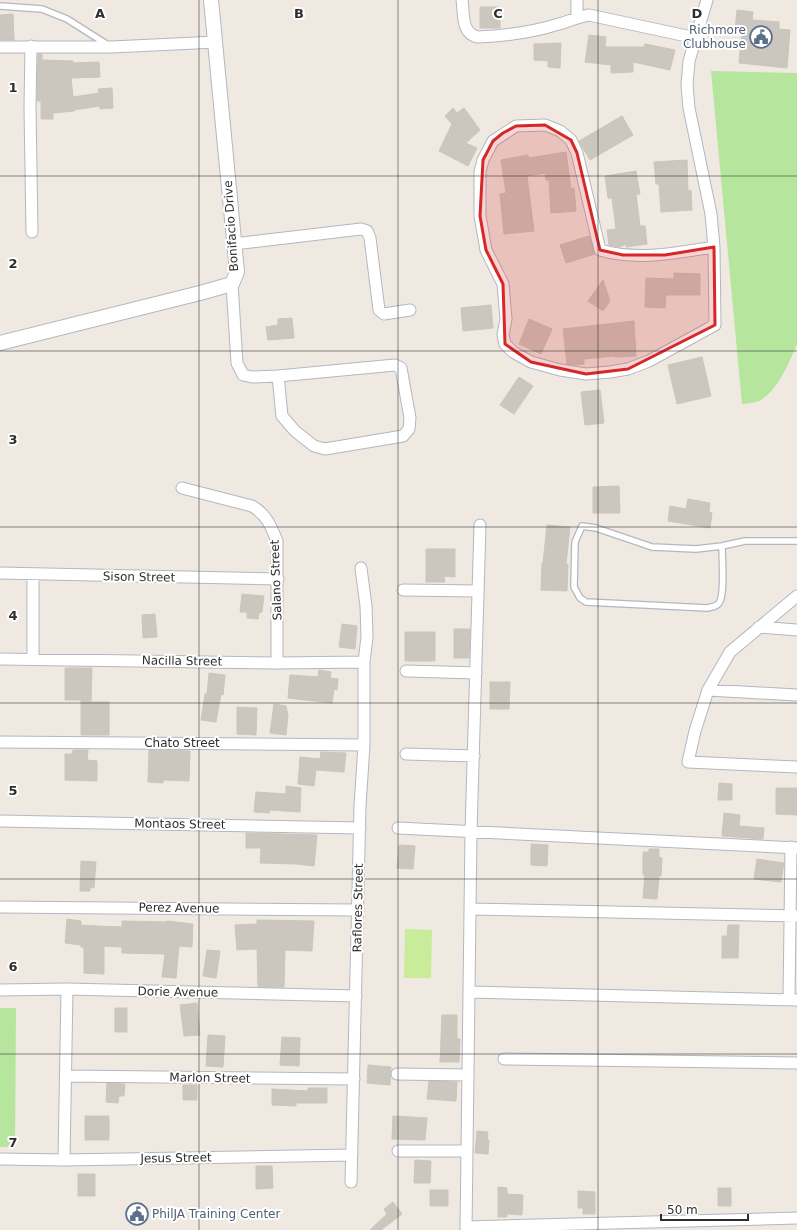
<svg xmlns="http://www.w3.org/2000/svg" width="797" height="1230" viewBox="0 0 797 1230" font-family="'DejaVu Sans',sans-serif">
	<rect width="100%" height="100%" fill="#efe9e1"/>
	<!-- green -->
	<path fill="#b6e59e" d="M711,71L797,73V344C789,363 779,388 761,400C756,403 748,403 742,404Z
		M0,1008H16L15,1147H0Z"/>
	<!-- pitch -->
	<path fill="#c9ec9a" d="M405,929L432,930L431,978H404Z"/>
	<!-- building -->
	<path fill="#cbc7bf" stroke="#cbc5ba" d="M480,7H500V28H480Z
		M737,10L753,12L752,20L779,22V29L790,30L787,68L739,63L742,31L735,30Z
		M13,14L14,40H0V15Z
		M589,35L606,37L605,47H644L645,44L675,50L670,70L633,62V72L611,73V65L585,62Z
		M561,43L560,68L548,67V61L534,60V44Z
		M38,54H42V60L73,61V63L99,62L100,77L71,78L73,97L99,93L98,89L112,88L113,108L100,109V106L74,110V111L53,113V119H41V101H37Z
		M453,108L457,113L464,108L480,130L466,143L477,148L468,166L439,151L452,124L445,116Z
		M622,116L633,135L590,160L579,141Z
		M566,152L571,189L574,188L576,211L551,213L549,180H546L545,173L527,176L534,231L504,234L500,194L506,193L501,160L528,155L529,158Z
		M687,160L688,191L691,190L692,210L661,212L659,184H656L654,162Z
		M636,171L640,194H636L640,226H645L647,244L626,247L627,244L619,247L609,245L607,230L616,229L612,198H608L605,176Z
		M589,236L595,254L566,263L560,245Z
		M674,273L700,274V295H666L665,308L645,307L646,278L674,279Z
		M603,280L610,301L603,311L588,301Z
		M491,305L493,328L463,331L461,308Z
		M292,318L294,338L268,340L266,327L278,325V319Z
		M529,319L552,329L541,354L519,344Z
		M634,321L636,356L615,357V356L584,359V364L574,365L567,364L563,329Z
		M702,357L711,396L677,404L668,365Z
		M519,377L533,386L514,414L500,405Z
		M600,390L604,423L585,425L581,392Z
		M619,486L620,513H593V487Z
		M688,499L710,503L709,512L712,513L710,528L668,521L670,506L686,509Z
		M547,525L570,527L566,564H568L567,591L541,590L542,563H543Z
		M426,549H455V577L444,576L445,582H426Z
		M242,594L264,596L262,612L259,613L258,619L247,618V612H240Z
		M155,614L157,637L143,638L142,615Z
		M342,624L357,626L355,649L339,647Z
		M454,629H470L469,658H454Z
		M405,632H435V661H405Z
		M65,668H92L91,702H109V735H81V700H65Z
		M319,670L331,672L330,678L338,679L337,690L334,689L332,703L288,698L290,675L318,677Z
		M209,673L225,675L223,695L221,694L216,722L201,720L205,694H207Z
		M490,682H510L509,709H490Z
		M274,704L286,706L288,716L286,735L270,733Z
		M237,707L257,708L256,735L237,734Z
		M73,750H88L87,760L97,761V781L65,780V754H72Z
		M149,750L190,751L189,781L163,780V783L148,782Z
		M321,752L346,753L344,772L316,770L314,786L298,784L300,757L320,759Z
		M719,783L732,784V800H718Z
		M286,786L301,788L300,812L270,810L269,813L254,812L256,792L286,794Z
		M776,788H797V815L776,814Z
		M724,813L740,815L739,826L764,828L763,839L722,836Z
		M246,833L317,835L314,866L297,864L260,863L261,848H246Z
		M531,844L548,845L547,866L531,865Z
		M399,845L415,846L413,869L397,868Z
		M649,849H659V857L662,858L661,876H659L657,899L643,898L645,875H643V852H649Z
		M757,859L784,863L781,882L754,879Z
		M81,861L96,862L94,888L90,887V891H80Z
		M67,919L81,921V925L97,926L122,927V921L167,922V921L193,924L192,947L179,946L176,978L162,977L165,954L122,953V947L104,946V974L84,973V947H81V945L65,943Z
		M257,920L314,921L312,951L285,950L284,987H258L257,949L237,950L235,925L257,924Z
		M728,925H739L738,958H722V936H727Z
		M207,950L220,951L216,978L203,976Z
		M197,1003L200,1035L184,1036L180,1005Z
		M115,1008H127V1032H115Z
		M442,1015H457V1039H460L459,1062H440Z
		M208,1035L225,1036L223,1067L206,1066Z
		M282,1037L300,1038L299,1066L280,1065Z
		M368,1065L391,1067L390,1085L367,1083Z
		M429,1081L457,1082L456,1101L427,1099Z
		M107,1083L125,1084L124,1096H119L118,1103L106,1102Z
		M183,1085H197V1100H183Z
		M308,1088H327V1103H296V1106L272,1105V1089L308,1091Z
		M85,1116H109V1140H85Z
		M393,1116L427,1118L425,1140L392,1139Z
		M477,1131L488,1132L487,1140H489L488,1154L475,1153Z
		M415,1160L431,1161L430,1183H414Z
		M256,1166H272L273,1188L256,1189Z
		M78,1174H95V1196H78Z
		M498,1187L507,1188V1194L523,1195L522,1215L507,1214V1217H498Z
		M718,1188H731V1206H718Z
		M430,1190H448V1206H430Z
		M578,1191L595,1192V1214H583V1208H578Z
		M393,1202L402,1214L381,1230H370L387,1214L384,1209Z"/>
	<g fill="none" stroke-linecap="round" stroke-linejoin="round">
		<!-- service casing -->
		<g stroke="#b4b7c1" stroke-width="8">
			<path id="service" d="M0,6L42,9L67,19L108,45
				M722,546C722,557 725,596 719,603C716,607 711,607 707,608L586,602L580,598L574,587L575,542L582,526L596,528L652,547L696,549L722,546L745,541H797"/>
		</g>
		<!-- minor casing -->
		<g stroke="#b4b7c1" stroke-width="13">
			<path id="minor" d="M462,0C464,13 461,34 478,37C504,36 533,32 559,24C569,21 578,17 589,15L696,38
				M577,0V17
				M707,0L689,61L687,85L689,108L711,214L714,247L715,325L649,361L628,369L610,372L586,374L560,370L531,362L513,352L505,344L503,335L506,319L503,284L486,250L480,216V172L483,160L493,141L516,126L545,125L560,131L571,140L577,153L600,250C637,261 676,253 714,247
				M31,46L30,107L32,232
				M0,47H112L216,42
				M234,244L361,229L367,231L370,238L379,310L384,314L410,310
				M232,284L237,363L243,375L252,377L278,376L395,365L401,368L410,418L409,429L403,436L325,449L314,446L295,431L282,416L278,376
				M182,488L252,506C266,514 271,526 277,541V663
				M0,573L278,579
				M33,575V659
				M403,590L478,591
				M797,596L730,652L708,690L695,731L688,762L797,767
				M759,627L797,630
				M0,659L277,663L364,662
				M406,671L476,673
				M708,690L797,695
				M0,742L364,745
				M406,754L474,756
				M0,821L360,828
				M398,828L797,848
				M0,907L358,910
				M470,909L797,916
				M0,990L67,989L356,996
				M469,992L797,1000
				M789,999L791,847
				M504,1059L797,1063
				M397,1074L468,1075
				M66,1076L354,1079
				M398,1151H467
				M0,1159L64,1160L352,1155
				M64,1160L67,989
				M351,1182L360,806L364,745V662L367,637L366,606L361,568
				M466,1227L797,1218
				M466,1230L471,832L480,525"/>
		</g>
		<!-- tertiary casing -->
		<g stroke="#b4b7c1" stroke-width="16">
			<path id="tertiary" d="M0,343L200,293L232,284L237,272L211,0"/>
		</g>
		<!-- service -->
		<use href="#service" stroke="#fff" stroke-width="5.5"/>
		<!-- minor -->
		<use href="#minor" stroke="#fff" stroke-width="11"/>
		<!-- tertiary -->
		<use href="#tertiary" stroke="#fff" stroke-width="14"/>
	</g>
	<!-- marked area -->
	<path fill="#d62828" fill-opacity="0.2" stroke="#d62828" stroke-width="3" stroke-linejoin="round" d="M545,125L571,140L577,153L600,250L623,255H665L714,247L715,325L628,369L586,374L531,362L505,344L503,284L486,250L480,216L483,160L493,141L503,133L516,126Z"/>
	<!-- grid -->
	<path fill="none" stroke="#2e2e2e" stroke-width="1" stroke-opacity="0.55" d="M199,0V1230M398,0V1230M598,0V1230M0,176H797M0,351H797M0,527H797M0,703H797M0,879H797M0,1054H797"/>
	<!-- icons -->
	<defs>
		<g id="civic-ring" transform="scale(1.15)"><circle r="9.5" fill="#fff" stroke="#5c6f8a" stroke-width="1.5"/><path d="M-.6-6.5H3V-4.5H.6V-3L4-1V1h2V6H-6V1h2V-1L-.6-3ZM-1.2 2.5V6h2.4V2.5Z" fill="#5c6f8a"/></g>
	</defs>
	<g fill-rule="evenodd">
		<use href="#civic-ring" x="761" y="37"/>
		<use href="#civic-ring" x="137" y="1214"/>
	</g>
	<g text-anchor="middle" stroke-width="4" stroke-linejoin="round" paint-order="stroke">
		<!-- service labels -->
		<g font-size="12" fill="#4e5e75" stroke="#fff" text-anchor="end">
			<text x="746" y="34">Richmore<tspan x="746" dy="14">Clubhouse</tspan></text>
			<text x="152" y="1218" text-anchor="start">PhilJA Training Center</text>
		</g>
		<!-- street labels -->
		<g font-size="12" fill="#2e2e2e" stroke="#fff">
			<text transform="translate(231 226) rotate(-94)" y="4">Bonifacio Drive</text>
			<text transform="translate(139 577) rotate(1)" y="4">Sison Street</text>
			<text transform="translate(276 580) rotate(-92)" y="4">Salano Street</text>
			<text transform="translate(182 661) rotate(1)" y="4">Nacilla Street</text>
			<text x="182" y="747">Chato Street</text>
			<text transform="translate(180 824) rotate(1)" y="4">Montaos Street</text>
			<text transform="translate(179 908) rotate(1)" y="4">Perez Avenue</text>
			<text transform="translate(358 908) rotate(-89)" y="4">Raflores Street</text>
			<text transform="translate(178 992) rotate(1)" y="4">Dorie Avenue</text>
			<text transform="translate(210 1078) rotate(1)" y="4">Marlon Street</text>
			<text transform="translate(176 1158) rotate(-1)" y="4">Jesus Street</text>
		</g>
	</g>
	<g font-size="13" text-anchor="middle" font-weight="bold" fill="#2e2e2e" stroke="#fff" stroke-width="4" stroke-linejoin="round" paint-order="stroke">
		<text x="100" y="18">A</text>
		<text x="299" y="18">B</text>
		<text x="498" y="18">C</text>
		<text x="697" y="18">D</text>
		<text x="13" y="92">1</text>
		<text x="13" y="268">2</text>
		<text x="13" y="444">3</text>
		<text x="13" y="620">4</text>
		<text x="13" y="795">5</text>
		<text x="13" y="971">6</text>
		<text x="13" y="1147">7</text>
	</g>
	<!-- scale -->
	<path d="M661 1214v6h87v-6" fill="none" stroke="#2e2e2e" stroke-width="2"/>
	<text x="667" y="1214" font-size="12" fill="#2e2e2e" stroke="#ffffff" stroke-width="3" paint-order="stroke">50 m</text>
</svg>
